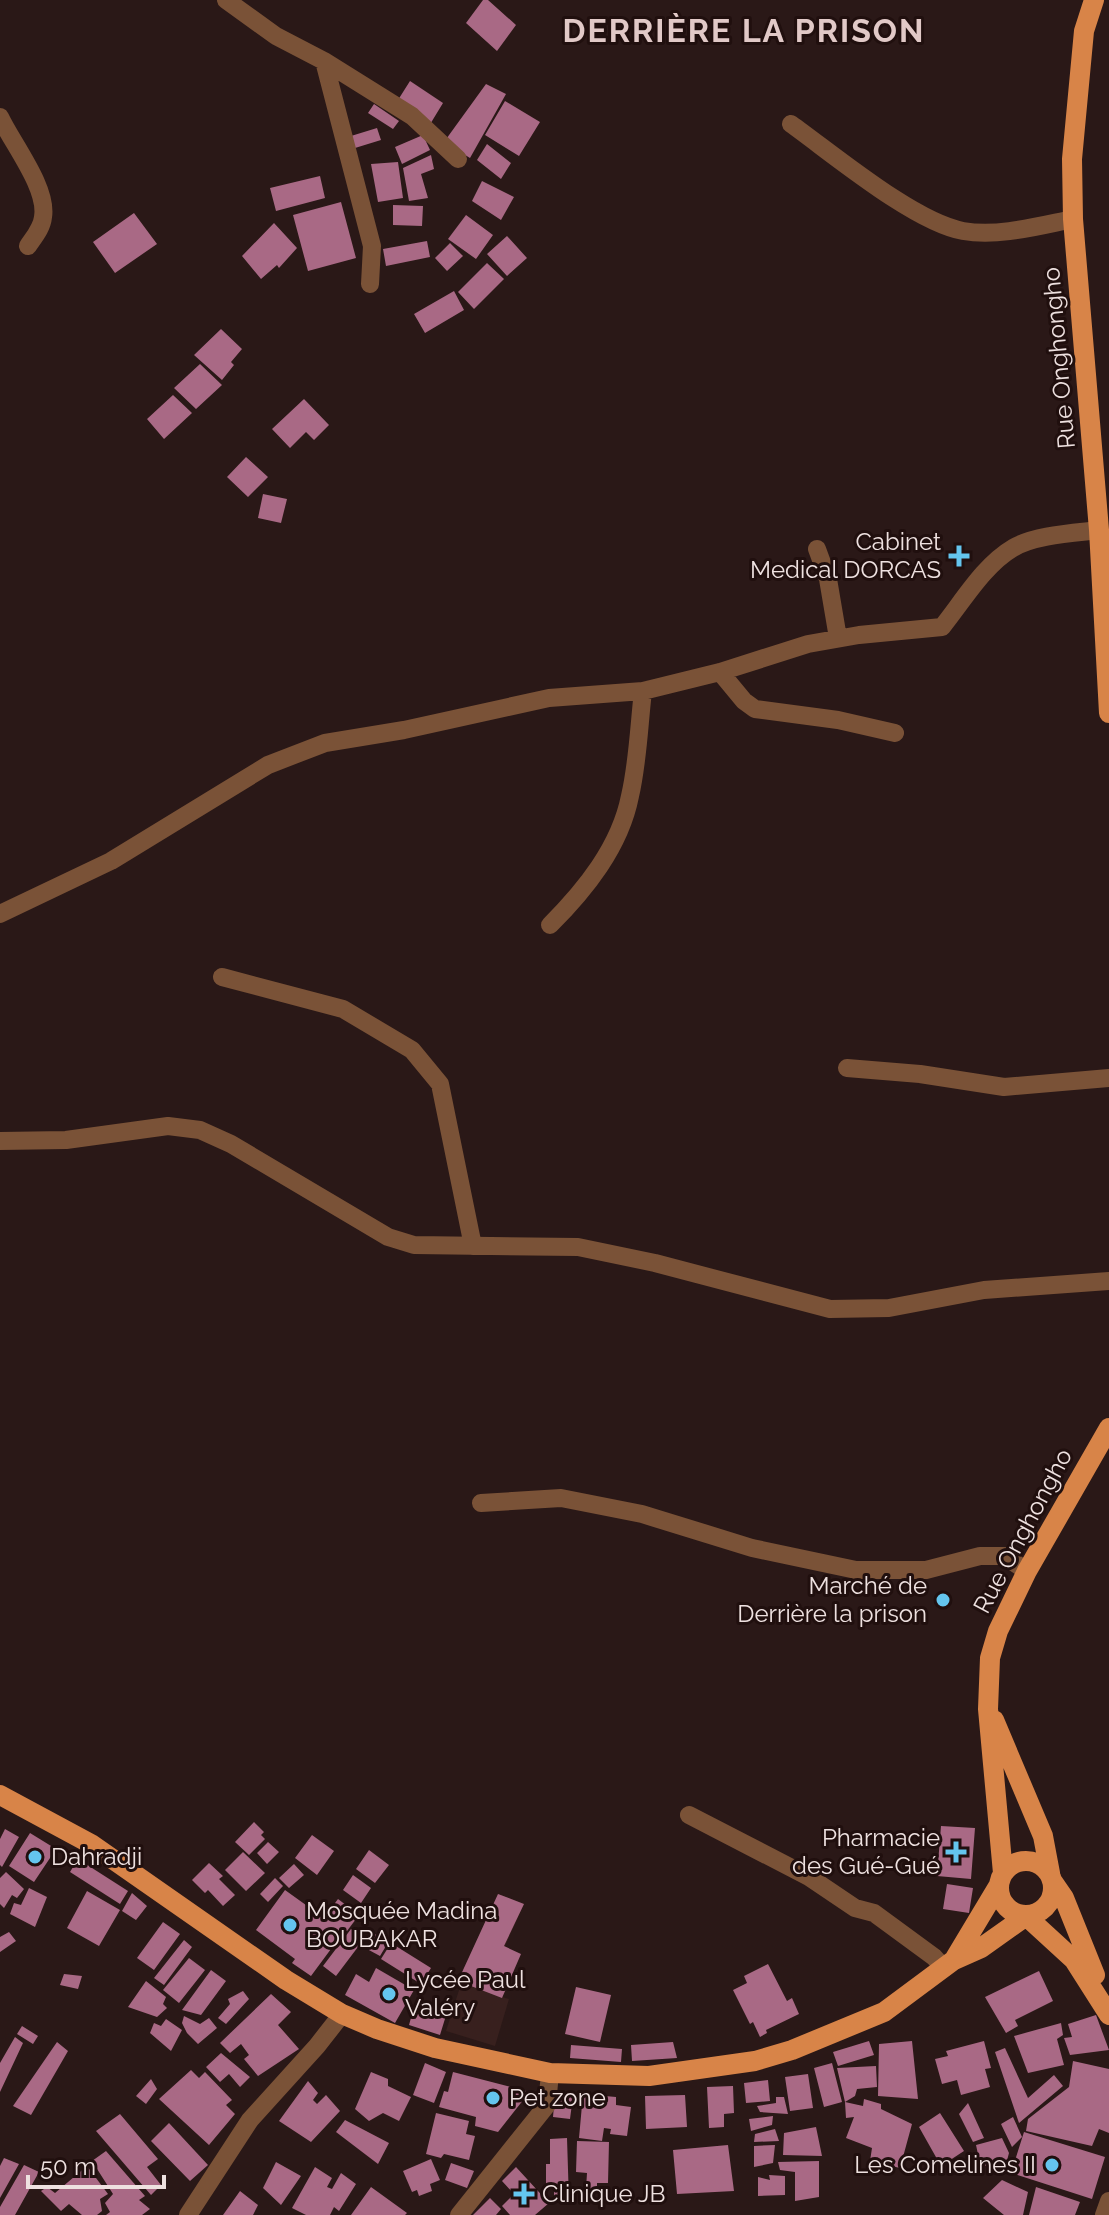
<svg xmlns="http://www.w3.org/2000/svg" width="1109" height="2215" viewBox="0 0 1109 2215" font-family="Raleway,sans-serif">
	<rect width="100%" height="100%" fill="#2a1817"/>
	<!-- built -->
	<path fill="#38201e" d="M498,1894L524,1904L505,1946L502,1997L509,1999L495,2046L446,2031L460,1987L458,1981Z"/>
	<!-- building -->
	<path fill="#a96985" d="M483,0H488L516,25L497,51L466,23Z
		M410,81L443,103L429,126L398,100Z
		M486,84L506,94L470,158L444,142Z
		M505,101L540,122L519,156L485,135Z
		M374,104L399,121L393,129L368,113Z
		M377,128L381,140L355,148L351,136Z
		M423,135L430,150L402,164L395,147Z
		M487,144L511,163L501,179L477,160Z
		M431,155L434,169L421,174L428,198L409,201L403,168Z
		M398,162L403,198L378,202L371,164Z
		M320,176L325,198L276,211L270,188Z
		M482,181L514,197L501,220L472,201Z
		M341,202L356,258L308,271L293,215Z
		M393,205L423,206L422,226L393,225Z
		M134,213L157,244L115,273L93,242Z
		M466,215L493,235L476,259L448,239Z
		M274,223L297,248L279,268L277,265L261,279L242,256Z
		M507,236L527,258L507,276L487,254Z
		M427,241L430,257L386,266L383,249Z
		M450,243L463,256L447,271L435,258Z
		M487,263L504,279L474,309L458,292Z
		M454,291L464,310L425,333L414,314Z
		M221,329L242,349L231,362L234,365L222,380L194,355Z
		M200,364L222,385L196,409L174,388Z
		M173,395L192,413L164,439L147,419Z
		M304,399L329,425L314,440L306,432L290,448L272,429Z
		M246,457L268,477L248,497L227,477Z
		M263,494L287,499L281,523L258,518Z
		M254,1822L264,1832L261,1835L265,1839L249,1855L235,1842Z
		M941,1826L975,1828L971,1879L937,1876Z
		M5,1829L19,1837L2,1867L0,1865V1839Z
		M30,1833L56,1849L34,1882L9,1866Z
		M312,1835L334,1851L317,1875L295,1858Z
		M268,1842L279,1852L267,1864L257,1853Z
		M369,1850L389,1865L375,1883L356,1869Z
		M243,1852L265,1873L246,1891L225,1870Z
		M78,1859L128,1891L120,1904L70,1872Z
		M209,1863L223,1876L219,1879L235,1895L223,1906L208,1890L205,1893L192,1880Z
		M294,1864L304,1875L289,1888L279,1878Z
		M6,1872L24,1889L17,1898L12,1895L4,1908L0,1904V1878Z
		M353,1875L371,1888L361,1903L343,1890Z
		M275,1878L283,1886L268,1902L260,1894Z
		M947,1884L973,1888L969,1913L943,1909Z
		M29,1888L47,1897L35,1927L10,1914L14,1903L21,1905Z
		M285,1890L324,1918L338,1899L359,1915L347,1931L345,1930L311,1976L292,1963L295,1959L256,1930Z
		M87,1891L120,1910L99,1946L67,1928Z
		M132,1893L147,1906L136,1920L122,1911Z
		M498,1894L524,1904L504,1946L521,1954L502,1998L458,1981Z
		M163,1922L180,1934L154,1970L137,1958Z
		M351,1929L364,1939L336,1976L323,1966Z
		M9,1932L16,1941L0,1952V1937Z
		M375,1934L389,1941L380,1956L367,1949Z
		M184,1940L192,1947L164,1985L154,1978Z
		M391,1943L431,1968L421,1984L381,1959Z
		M189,1958L205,1970L179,2003L163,1990Z
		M768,1964L787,2001L792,1998L799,2014L766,2030L767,2033L760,2037L753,2022L750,2024L733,1990L747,1983L744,1976Z
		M376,1968L414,1990L395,2023L345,1995L356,1974L369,1982Z
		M211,1970L226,1981L201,2015L182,2010Z
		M1039,1971L1053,2001L1015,2020L1018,2026L1006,2033L985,1997Z
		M64,1974L82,1976L78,1989L60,1985Z
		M146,1981L166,1997L163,2004L167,2008L157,2017L128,2007Z
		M576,1987L611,1995L600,2042L565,2034Z
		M243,1991L249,1999L226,2024L218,2018L230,2004L228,1999Z
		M271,1994L291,2012L278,2025L299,2049L258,2076L244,2059L249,2055L241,2044L230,2053L220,2043Z
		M429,2003L448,2009L440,2035L409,2025L414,2007L426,2011Z
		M1096,2015L1109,2050L1070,2055L1064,2038L1072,2037L1068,2024Z
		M184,2016L200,2024L209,2018L217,2028L198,2044L187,2033L182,2023Z
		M166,2019L182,2030L171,2051L150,2033L154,2023L161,2026Z
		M1061,2023L1063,2035L1057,2039L1064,2065L1028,2073L1014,2036Z
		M22,2026L38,2036L33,2044L17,2034Z
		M15,2037L23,2043L0,2092V2063Z
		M869,2041L874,2055L838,2066L833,2052Z
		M912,2041L918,2099L878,2096L879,2044Z
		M984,2041L991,2068L985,2069L990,2087L961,2095L957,2080L942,2084L935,2059L948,2056L946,2051Z
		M57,2042L68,2051L31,2115L13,2106Z
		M673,2042L677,2058L632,2061L631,2045Z
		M571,2045L622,2049L621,2062L570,2058Z
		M1005,2048L1028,2098L1054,2075L1063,2086L1019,2123L995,2052Z
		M221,2053L250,2077L240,2087L229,2074L220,2082L206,2067Z
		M1073,2061L1109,2069V2133L1099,2129L1092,2146L1026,2131L1028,2119L1069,2087Z
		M425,2063L446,2072L434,2103L413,2095Z
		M832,2063L842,2102L824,2107L814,2068Z
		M876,2066L877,2087L857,2089L855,2096L845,2102L837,2068Z
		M191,2070L199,2078L205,2072L232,2100L226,2105L235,2114L209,2145L159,2099Z
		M371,2072L388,2079V2086L411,2097L399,2121L383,2113L369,2121L355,2109Z
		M453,2072L526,2091L524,2099L498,2132L475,2126L476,2117L439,2107L444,2091L448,2092Z
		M808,2074L813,2108L790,2111L785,2077Z
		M151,2079L157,2089L146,2104L136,2096Z
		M768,2080L770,2101L746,2103L744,2083Z
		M308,2081L318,2093L313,2100L317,2104L326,2095L340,2111L311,2142L279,2121Z
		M733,2086L734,2113L724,2114V2127L709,2128L707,2087Z
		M555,2094L573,2096L570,2119L553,2117Z
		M583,2094L616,2097V2105L631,2107L627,2136L610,2134L611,2129L604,2128L602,2141L579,2138Z
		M685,2095L687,2127L646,2129L645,2096Z
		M776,2097H784L788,2114L760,2112L757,2106L776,2103Z
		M864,2099L881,2104V2109L912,2124L900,2168L870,2161L872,2148L846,2138L854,2117L846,2118L845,2102L863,2106Z
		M968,2103L984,2138L973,2142L959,2114Z
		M436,2113L469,2121L466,2134L475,2136L469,2160L444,2154L441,2158L426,2154Z
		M940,2113L964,2151L941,2166L919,2127Z
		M120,2114L158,2159L147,2167L161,2185L151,2195L96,2131Z
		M773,2116L772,2125L751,2131L749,2119Z
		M1013,2117L1022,2137L1012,2147L1001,2124Z
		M345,2120L389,2143L378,2164L336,2132Z
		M169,2123L208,2165L190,2181L151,2141Z
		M816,2127L822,2156L783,2155L784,2133Z
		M775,2129L779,2141L754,2142L755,2134Z
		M1024,2132L1105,2157L1092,2199L1011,2173Z
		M567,2138L569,2201L554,2202V2185H546V2164H550V2139Z
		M1002,2138L1009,2153L1005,2168L991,2171L979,2159L976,2145Z
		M577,2141L609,2142L608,2183H597V2189H586L587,2173L576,2172Z
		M728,2145L734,2191L677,2194L673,2150Z
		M775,2145L773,2163L754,2167V2146Z
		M106,2151L145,2196L139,2200L150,2209L142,2215H106L110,2212L105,2203L113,2194L92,2161Z
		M4,2158L19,2164L0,2198V2166Z
		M431,2159L440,2180L430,2184L432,2191L419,2196L417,2190L412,2192L403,2171Z
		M819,2161V2197L795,2201V2172L780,2170L778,2162Z
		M276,2162L301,2176L281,2205L263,2188Z
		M451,2163L474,2171L467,2188L445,2180Z
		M24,2165L39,2172L15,2215H0V2207Z
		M87,2166L108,2194L100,2199L102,2211L97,2215H82L69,2204L61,2211L41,2191L47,2187L55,2193Z
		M315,2167L332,2178L327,2187L332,2189L341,2173L356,2184L339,2211L334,2207L330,2215H306L292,2208Z
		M516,2167L549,2203L535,2215H510L502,2206L514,2194L502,2181Z
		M769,2175L785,2176V2195L758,2196V2177L770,2180Z
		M1002,2180L1028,2192L1023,2215H1004L983,2198Z
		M371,2187L407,2213L405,2215H351Z
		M1036,2187L1080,2202L1075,2215H1029Z
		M240,2191L258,2205L253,2215H223Z
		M490,2198L501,2209L496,2215H473Z"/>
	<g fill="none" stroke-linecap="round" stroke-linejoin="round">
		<!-- minor -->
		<path stroke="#7a5237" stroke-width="18" d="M226,0L276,36L324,61L372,246L370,284
			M324,61L412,116L458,159
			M0,117C12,143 48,188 43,217C42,228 34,237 28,246
			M791,124C833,154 914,222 963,231C999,237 1038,226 1073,219
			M817,549L828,579L838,638
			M720,672L744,701L755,709L838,720L895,733
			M0,914L111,861L268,765L325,743L404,730L549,698L643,691L720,672L808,644L859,635L942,627C963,601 984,565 1013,548C1034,535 1074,533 1099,530
			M550,925C585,890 620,847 630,796C638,762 639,725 643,691
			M222,977L343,1009L412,1050L440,1084L473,1246
			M847,1068L920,1074L1004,1087L1109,1078
			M0,1141L66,1140L168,1126L200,1130L231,1144L388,1237L414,1245L578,1247L655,1263L830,1309L889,1308L984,1290L1109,1281
			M481,1503L561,1498L642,1514L752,1548L856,1570H926L980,1556H1004L1027,1571
			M689,1815L809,1877L855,1908L874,1913L934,1957L944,1968
			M188,2215L250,2120L317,2046L342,2014
			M459,2215L547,2105L550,2073
			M1104,2215L1109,2201"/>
		<!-- major -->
		<path stroke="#d88448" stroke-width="20" d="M1094,0L1084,31L1072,159L1073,219L1099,530L1109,713
			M994,1720L1043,1836L1050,1873
			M0,1795L91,1844L286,1980L342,2014L377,2029L435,2048L550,2073L649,2076L755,2061L792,2050L884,2012L954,1960L981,1948L1026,1916L1074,1960L1109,2015
			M999 1888a27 27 0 1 1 54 0a27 27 0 1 1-54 0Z
			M1003,1873L988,1709L990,1658L998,1631L1027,1571L1109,1428
			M1053,1882L1064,1898L1095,1975
			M954,1960L999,1885"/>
	</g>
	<!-- markers -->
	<g fill="#64c5ee" stroke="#200f0e" stroke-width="3">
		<path d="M955 544h8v8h8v8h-8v8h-8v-8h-8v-8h8z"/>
		<circle cx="943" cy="1600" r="8"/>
		<path d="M952 1840h8v8h8v8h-8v8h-8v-8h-8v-8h8z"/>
		<circle cx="35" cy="1857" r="8"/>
		<circle cx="290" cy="1925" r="8"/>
		<circle cx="389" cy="1994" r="8"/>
		<circle cx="493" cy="2098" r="8"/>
		<circle cx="1052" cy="2165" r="8"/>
		<path d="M520 2182h8v8h8v8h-8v8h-8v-8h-8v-8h8z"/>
	</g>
	<g text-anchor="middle" stroke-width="6" stroke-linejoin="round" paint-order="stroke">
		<!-- street labels -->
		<g font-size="24" fill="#eee1e0" stroke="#200f0e">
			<text transform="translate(1059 358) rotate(-95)" y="8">Rue Onghongho</text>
			<text transform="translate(1023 1531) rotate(-62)" y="8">Rue Onghongho</text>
		</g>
		<!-- poi labels -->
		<g font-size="24" fill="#eee1e0" stroke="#200f0e" text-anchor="start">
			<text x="941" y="550" text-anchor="end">Cabinet<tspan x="941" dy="28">Medical DORCAS</tspan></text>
			<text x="927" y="1594" text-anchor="end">Marché de<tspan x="927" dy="28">Derrière la prison</tspan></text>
			<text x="940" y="1846" text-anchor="end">Pharmacie<tspan x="940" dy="28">des Gué-Gué</tspan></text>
			<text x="51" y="1865">Dahradji</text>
			<text x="306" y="1919">Mosquée Madina<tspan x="306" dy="28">BOUBAKAR</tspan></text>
			<text x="405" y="1988">Lycée Paul<tspan x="405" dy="28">Valéry</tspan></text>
			<text x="509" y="2106">Pet zone</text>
			<text x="1036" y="2173" text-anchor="end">Les Comelines II</text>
			<text x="542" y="2202">Clinique JB</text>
		</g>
		<!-- district labels -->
		<g font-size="32" font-weight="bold" letter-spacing="2" fill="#e1c9c7" stroke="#200f0e">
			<text x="744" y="42">DERRIÈRE LA PRISON</text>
		</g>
	</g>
	<!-- scale -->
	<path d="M28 2175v12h136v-12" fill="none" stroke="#eee1e0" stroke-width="4"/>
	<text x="40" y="2175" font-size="24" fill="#eee1e0" stroke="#200f0e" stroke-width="6" paint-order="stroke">50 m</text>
</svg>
